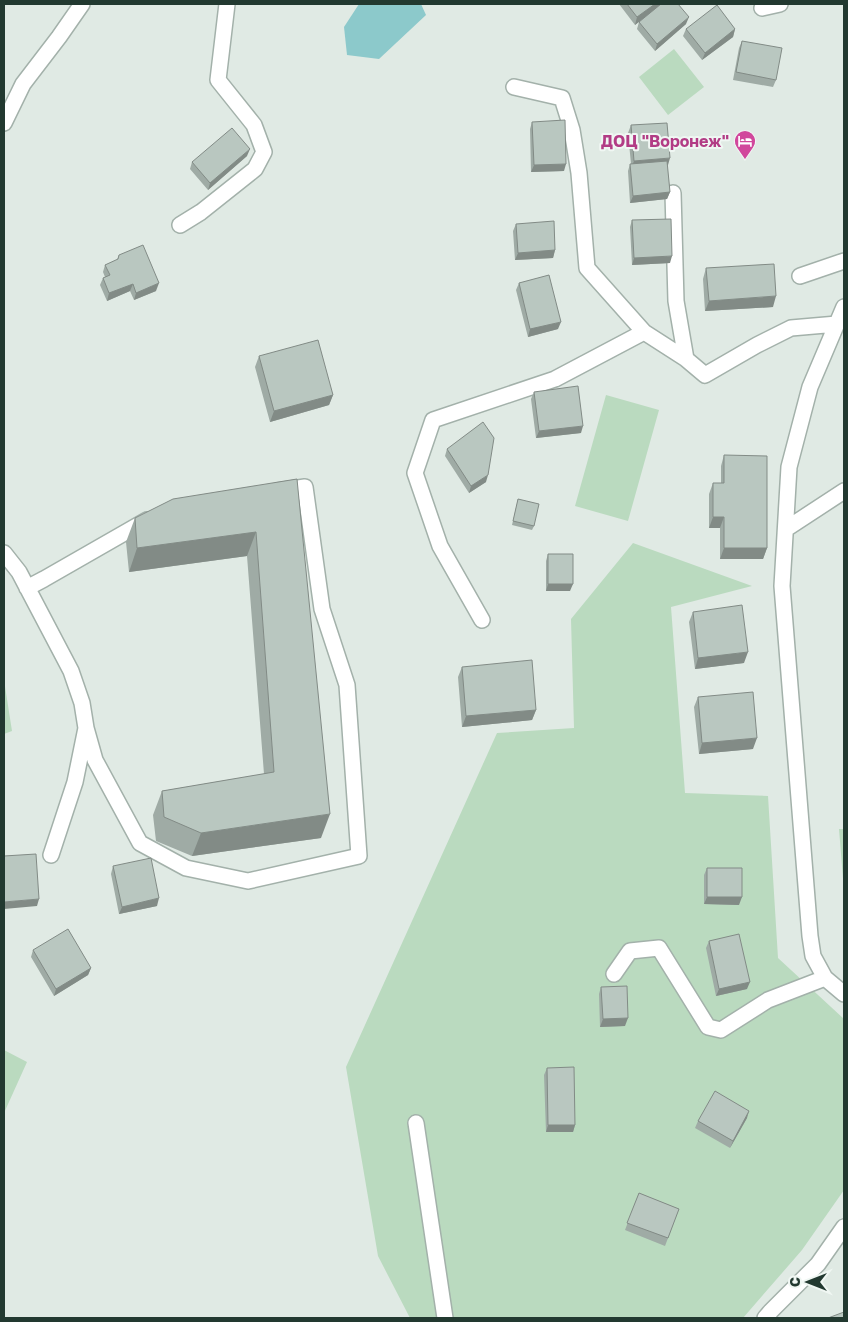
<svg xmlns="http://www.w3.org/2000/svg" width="848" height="1322" viewBox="0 0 848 1322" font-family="'Golos Text',sans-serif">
	<rect width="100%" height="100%" fill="#e0eae4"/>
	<!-- green -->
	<path fill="#badabf" d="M674,49L704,87L668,115L639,77Z
		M606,395L659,410L628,521L575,506Z
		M633,543L752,586L671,607L685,793L768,796L778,958L844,1019V1190L802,1250L743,1318H410L378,1256L346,1067L497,733L574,728L571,619Z
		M4,680L12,731L4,734Z
		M839,829H844V891Z
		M4,1050L27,1062L4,1113Z"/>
	<!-- water -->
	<path fill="#8cc9cb" d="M359,4H421L426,15L379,59L347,55L344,27Z"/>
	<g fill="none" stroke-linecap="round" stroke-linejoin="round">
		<!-- minor casing -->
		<g stroke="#a3b1aa" stroke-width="18">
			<path id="minor" d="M762,8L780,4
				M514,87L562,98L572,130L579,173L587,268L644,332
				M4,123L23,84L59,37L82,4
				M673,193L676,301L686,359
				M180,225L201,212L255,169L264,152L254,125L218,80L227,4
				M800,276L844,261
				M844,307L810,387L789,467L782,586L810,936L813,956L825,978L844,994
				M786,529L844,491
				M4,553L19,572L71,671L82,703L86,728L75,782L51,855
				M27,588L44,579L147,520
				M482,620L440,546L415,473L433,420L555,379L644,332L686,359L705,375L757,345L791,328L837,324
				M86,728L95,760L140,843L186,868L248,881L359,856L347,685L322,609L305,487L278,491
				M614,974L630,951L659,948L708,1027L721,1030L768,1000L825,978
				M416,1123L445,1318
				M765,1318L771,1311L818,1264L844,1227"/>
		</g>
		<!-- minor -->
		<use href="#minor" stroke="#fff" stroke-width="15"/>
	</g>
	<!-- wall -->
	<path fill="#9faba5" d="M619,4H678L686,24L655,51L637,29L639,22L647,15L635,25Z
		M686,29H735L733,37L702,60L683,36Z
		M742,41L776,80L773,87L733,80L739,48Z
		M532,122L564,171L531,172L530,129Z
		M631,125L667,165L670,192L667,199L630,203L628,171L630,164H631L628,133Z
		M247,156L208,190L190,169L192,162Z
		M632,220L670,263L632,265L630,227Z
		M516,224L555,250L553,258L515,260L513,231Z
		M119,255L156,291L134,300L130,291L107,301L100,285L103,278L105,277L103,272L105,265L117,260Z
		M706,268L773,307L705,311L703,279Z
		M519,283L558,329L528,337L516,290Z
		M259,356L333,395L329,405L270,422L255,367Z
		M534,392L581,433L536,438L531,399Z
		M447,449L486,482L469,493L445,456Z
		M724,455L767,548L763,559H720V528H709V494L713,483H721V466Z
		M297,479L321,838L192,856L156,841L153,815L162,791L264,774L247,556L129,572L126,542L135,518Z
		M518,499L534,526L532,530L512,525Z
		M548,554L570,591H546V561Z
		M693,612L744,663L695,669L689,622Z
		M462,667L536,710L532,720L462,727L458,677Z
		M698,697L753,749L699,754L694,707Z
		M113,866L157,906L119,914L111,874Z
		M707,868L739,905L704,904V875Z
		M709,941L747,989L716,996L706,948Z
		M33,950L91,968L88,975L54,996L31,957Z
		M601,987L625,1026L600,1027L599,994Z
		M547,1068L575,1125L573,1132H546L544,1075Z
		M747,1118L730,1148L695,1128L698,1121Z
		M639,1193L679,1209L665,1246L625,1230Z"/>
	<!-- shaded-wall -->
	<path fill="#828b86" d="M655,4H662L635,25L637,17Z
		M689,17L686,24L655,51L657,44Z
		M735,29L733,37L702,60L705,53Z
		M250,149L247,156L208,190L210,183Z
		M670,158L668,165L631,168L634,161Z
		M566,164L564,171L531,172L534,165Z
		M670,192L667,199L630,203L633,196Z
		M555,250L553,258L515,260L518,253Z
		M672,256L670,263L632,265L634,258Z
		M159,283L156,291L134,300L136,293Z
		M133,284L130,291L107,301L109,293Z
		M776,296L773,307L705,311L709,301Z
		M561,322L558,329L528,337L530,329Z
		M333,395L329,405L270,422L274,411Z
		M583,426L581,433L536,438L539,431Z
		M488,475L486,482L469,493L471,486Z
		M713,517H724L720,528H709Z
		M256,532L247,556L129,572L137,548Z
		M724,548H767L763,559H720Z
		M548,584H573L570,591H546Z
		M748,652L744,663L695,669L698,658Z
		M536,710L532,720L462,727L466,716Z
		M757,738L753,749L699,754L702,743Z
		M330,814L321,838L192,856L201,833Z
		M707,897H742L739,905L704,904Z
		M159,898L157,906L119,914L122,907Z
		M39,899L37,906L4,909V902Z
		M91,968L88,975L54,996L56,989Z
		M750,982L747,989L716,996L719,989Z
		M628,1018L625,1026L600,1027L603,1019Z
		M749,1111L747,1118L730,1148L733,1141Z
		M548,1125H575L573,1132H546Z"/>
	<!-- building -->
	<path fill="#b9c7c0" stroke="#828b86" d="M627,4H655L637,17Z
		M661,4H678L689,17L657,44L639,22Z
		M717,5L735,29L705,53L686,29Z
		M742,41L782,48L776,80L736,72Z
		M565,120L566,164L534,165L532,122Z
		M667,123L670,158L634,161L631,125Z
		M232,128L250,149L210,183L192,162Z
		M667,161L670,192L633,196L630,164Z
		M671,219L672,256L634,258L632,220Z
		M554,221L555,250L518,253L516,224Z
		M143,245L159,283L136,293L133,284L109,293L103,278L110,275L105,265L118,259L119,255Z
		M774,264L776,296L709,301L706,268Z
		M549,275L561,322L530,329L519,283Z
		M318,340L333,395L274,411L259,356Z
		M578,386L583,426L539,431L534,392Z
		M483,422L494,438L488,475L471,486L447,449Z
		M724,455L767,456V548H724V517H713V483H724Z
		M297,479L330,814L201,833L164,817L162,791L274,772L256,532L137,548L135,518L173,499Z
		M518,499L539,504L534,526L513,521Z
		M548,554H573V584H548Z
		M742,605L748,652L698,658L693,612Z
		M532,660L536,710L466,716L462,667Z
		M753,692L757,738L702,743L698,697Z
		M36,854L39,899L4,902V856Z
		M151,858L159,898L122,907L113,866Z
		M707,868H742V897H707Z
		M68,929L91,968L56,989L33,950Z
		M739,934L750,982L719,989L709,941Z
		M627,986L628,1018L603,1019L601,987Z
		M574,1067L575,1125H548L547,1068Z
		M715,1091L749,1111L733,1141L698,1121Z
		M639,1193L679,1209L668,1238L627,1223Z
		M844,1312V1318H828Z"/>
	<!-- icons -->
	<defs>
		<g id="hotel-pin" transform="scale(1.125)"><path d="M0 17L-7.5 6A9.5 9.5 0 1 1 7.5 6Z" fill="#d1479c" stroke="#f0f7f3"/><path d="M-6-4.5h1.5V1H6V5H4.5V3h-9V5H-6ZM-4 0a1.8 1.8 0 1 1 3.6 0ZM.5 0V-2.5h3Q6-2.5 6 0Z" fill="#fff"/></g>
	</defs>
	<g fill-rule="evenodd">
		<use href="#hotel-pin" x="745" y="141"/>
	</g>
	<g text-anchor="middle" stroke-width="4" stroke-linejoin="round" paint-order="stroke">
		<!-- hotel labels -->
		<g font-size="16" font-weight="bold" fill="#b23c85" stroke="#f0f7f3" text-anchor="end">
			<text x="729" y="147">ДОЦ "Воронеж"</text>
		</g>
	</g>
	<!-- border -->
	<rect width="848" height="1322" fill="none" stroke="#223930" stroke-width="10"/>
	<!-- north arrow -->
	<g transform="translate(808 1282) rotate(270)" stroke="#f0f7f3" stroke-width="4" paint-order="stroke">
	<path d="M0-4L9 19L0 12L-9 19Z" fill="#223930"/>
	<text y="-8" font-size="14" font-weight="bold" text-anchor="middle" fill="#223930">С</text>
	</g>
</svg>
